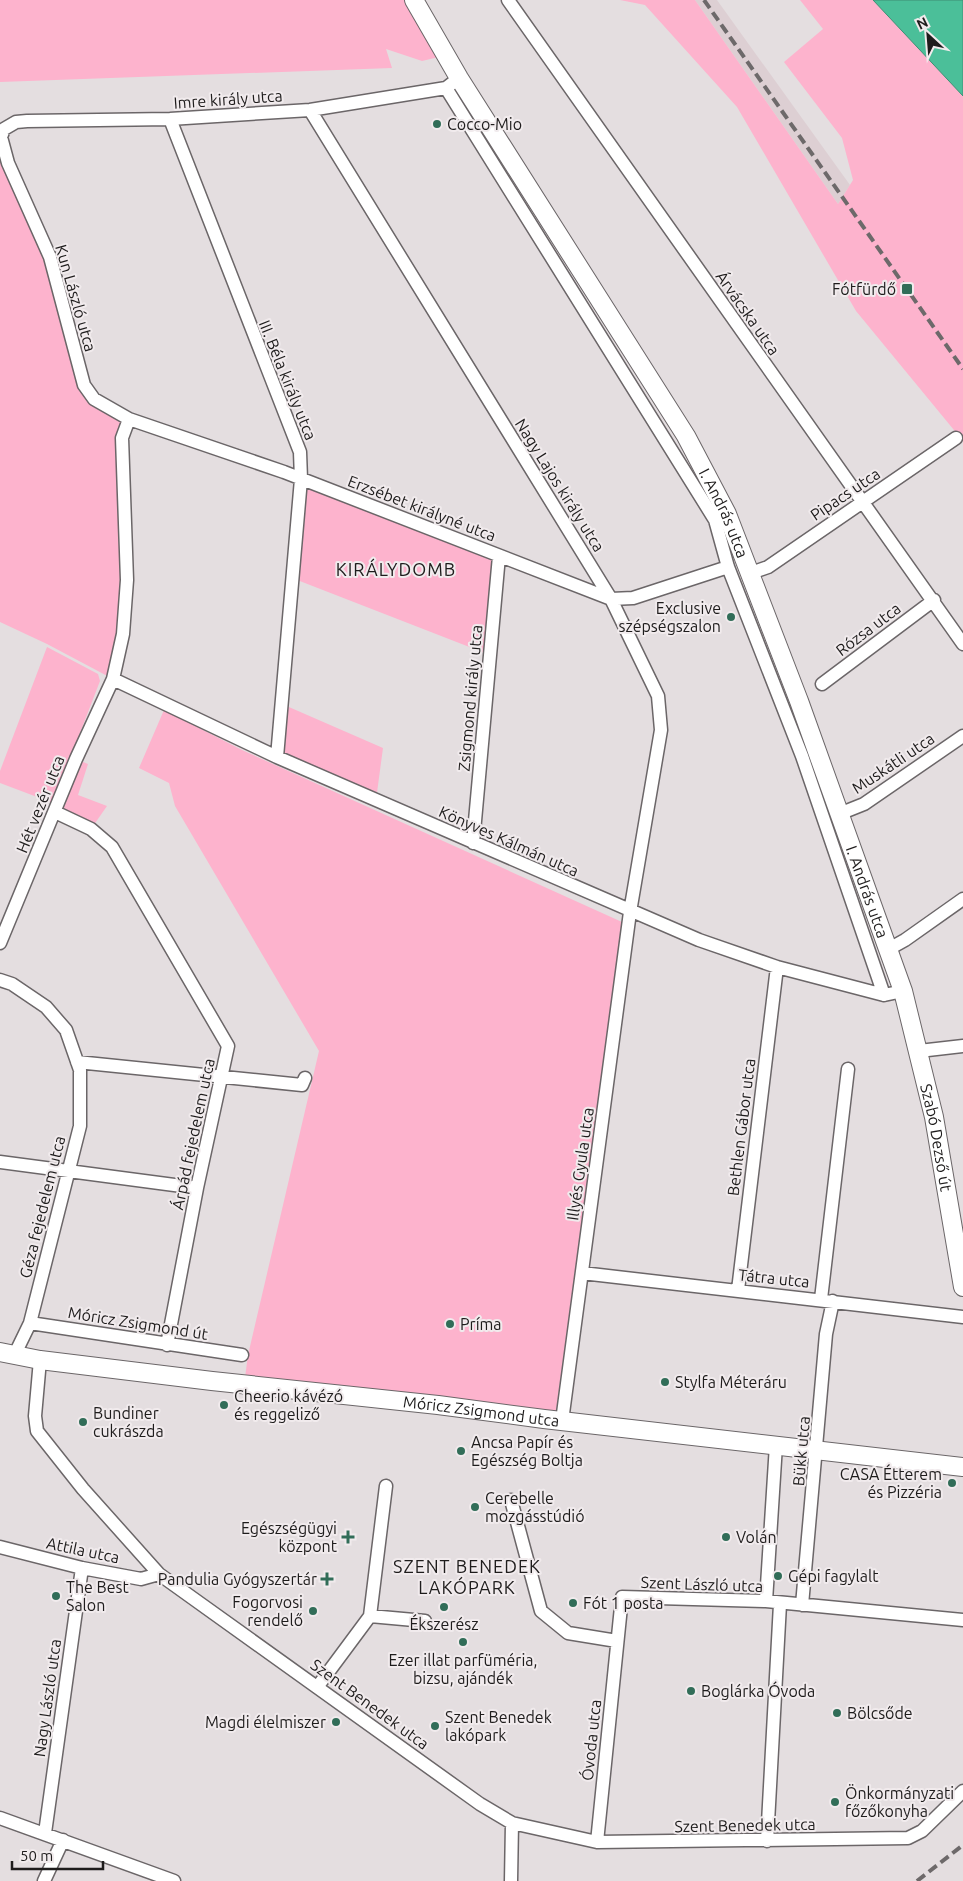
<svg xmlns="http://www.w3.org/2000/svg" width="963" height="1881" viewBox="0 0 963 1881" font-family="Ubuntu,sans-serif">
	<rect width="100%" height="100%" fill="#e4dee0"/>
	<!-- built -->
	<path fill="#ddcfd3" d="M695,0H717L850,185L838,204Z"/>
	<!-- green -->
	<path fill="#fdb3cd" d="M0,0H411L443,56L422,61L386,49L392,68L0,82Z
		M620,0H695L838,204L853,180L842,138L784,62L823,29L800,0H873L963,96V441L856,311L737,107L645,5Z
		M0,137L50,257L84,385L129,419L122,438L126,529L113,679L47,644L0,622Z
		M301,479L499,556L490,655L292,578Z
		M47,647L98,674L100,681L53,803L0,783V771Z
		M282,704L383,748L376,800L277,757Z
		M164,710L242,750L622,922L556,1412L244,1385L248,1355L319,1051L175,806L169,783L139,768Z
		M76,759L88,764L78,795L107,806L91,829L55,812Z"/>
	<!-- water -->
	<path fill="#4bbf99" stroke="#3e8e74" d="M873,0H963V96Z"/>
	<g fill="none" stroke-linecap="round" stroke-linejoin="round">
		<!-- street casing -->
		<g stroke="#6b6668" stroke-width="15">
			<path id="street" d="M508,0L963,644
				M459,78L446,88L310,110L170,119L27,121L16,122L4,129L1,137L8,163L50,257L84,385L94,399L129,419L284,472L611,599L633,598L728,567
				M446,88L715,520L728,567L802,756L884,995
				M310,110L611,599L658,696L661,730L630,912L562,1421
				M170,119L300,452L301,479L277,757
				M751,573L768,567L956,438
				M113,679L277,757L699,940L777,967L884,995L903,991
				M822,684L934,600
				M55,812L91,829L112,847L228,1046L197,1188L167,1345
				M839,814L864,804L963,736
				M473,843L499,556
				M0,943L76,759L113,679L123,634L127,580L122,438L129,419
				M887,950L905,940L963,899
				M0,980L12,984L46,1007L66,1030L80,1070V1126L30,1323L14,1356
				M919,1051L963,1046
				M77,1062L302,1085L305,1078
				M0,1162L197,1188
				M582,1273L963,1317
				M738,1290L777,967
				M821,1299L848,1069
				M30,1323L242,1355
				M40,1360L35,1416L37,1431L83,1489L159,1574L480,1804L512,1823L597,1842L908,1838L922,1831L963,1791
				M511,1500L541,1611L568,1633L617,1641
				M0,1547L82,1568L141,1579L159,1574
				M766,1601L776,1445
				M802,1605L826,1334L833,1301
				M370,1616L425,1621
				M318,1686L370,1616L386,1486
				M0,1818L174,1881
				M45,1833L82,1568
				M767,1841L780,1604
				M597,1842L622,1597L766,1601L963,1620
				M44,1881L63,1840
				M511,1881L512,1823"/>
		</g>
		<!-- secondary casing -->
		<g stroke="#6b6668" stroke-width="20">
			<g id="secondary">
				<path id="s1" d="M414,0L459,78L686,436L727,514L799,701L903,991L934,1117L963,1287"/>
				<path id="s2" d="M0,1352L40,1360L212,1381L438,1405L544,1419L963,1467"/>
			</g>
		</g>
		<!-- street -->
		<use href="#street" stroke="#fff" stroke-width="12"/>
		<!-- secondary -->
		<use href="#secondary" stroke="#fff" stroke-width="18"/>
		<!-- rail -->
		<path stroke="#6d696a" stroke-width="4" stroke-dasharray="10 5" stroke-linecap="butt" d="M704,0L963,369
			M917,1881L963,1845"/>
	</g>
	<!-- markers -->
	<g fill="#316d58" stroke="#f1ebed" stroke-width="2">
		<circle cx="437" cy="124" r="5"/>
		<rect x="901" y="283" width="12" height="12" rx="2.5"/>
		<circle cx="731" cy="617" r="5"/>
		<circle cx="450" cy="1324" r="5"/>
		<circle cx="665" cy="1382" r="5"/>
		<circle cx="224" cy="1405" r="5"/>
		<circle cx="83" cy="1422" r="5"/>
		<circle cx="461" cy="1451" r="5"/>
		<circle cx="952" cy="1483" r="5"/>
		<circle cx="475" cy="1507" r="5"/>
		<path d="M345.5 1529.5h5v5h5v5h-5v5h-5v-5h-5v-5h5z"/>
		<circle cx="726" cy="1537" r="5"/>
		<circle cx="778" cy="1576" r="5"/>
		<path d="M324.5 1571.5h5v5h5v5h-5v5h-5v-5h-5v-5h5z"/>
		<circle cx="56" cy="1596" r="5"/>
		<circle cx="573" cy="1603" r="5"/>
		<circle cx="444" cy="1607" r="5"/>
		<circle cx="313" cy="1611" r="5"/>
		<circle cx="463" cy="1642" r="5"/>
		<circle cx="691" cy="1691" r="5"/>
		<circle cx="837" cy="1713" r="5"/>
		<circle cx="336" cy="1722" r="5"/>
		<circle cx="435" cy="1726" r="5"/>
		<circle cx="835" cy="1802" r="5"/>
	</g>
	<g text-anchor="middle" stroke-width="4" stroke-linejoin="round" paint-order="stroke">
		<!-- street labels -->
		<g font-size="16" fill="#1e1c1c" stroke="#f1ebed">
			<text transform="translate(228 99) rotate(-4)" y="6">Imre király utca</text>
			<text transform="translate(76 298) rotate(74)" y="6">Kun László utca</text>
			<text transform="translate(748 313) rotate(55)" y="6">Árvácska utca</text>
			<text transform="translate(288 380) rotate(68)" y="6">III. Béla király utca</text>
			<text transform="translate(560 485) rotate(58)" y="6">Nagy Lajos király utca</text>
			<text transform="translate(845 494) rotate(-34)" y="6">Pipacs utca</text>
			<text transform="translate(422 508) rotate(21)" y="6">Erzsébet királyné utca</text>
			<text dy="6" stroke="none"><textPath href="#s1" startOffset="600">I. András utca</textPath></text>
			<text transform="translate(868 629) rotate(-37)" y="6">Rózsa utca</text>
			<text transform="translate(470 698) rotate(-85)" y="6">Zsigmond király utca</text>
			<text transform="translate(893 763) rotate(-34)" y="6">Muskátli utca</text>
			<text transform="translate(40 804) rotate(-68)" y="6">Hét vezér utca</text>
			<text transform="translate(509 841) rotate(24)" y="6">Könyves Kálmán utca</text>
			<text dy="6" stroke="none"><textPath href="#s1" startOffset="1005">I. András utca</textPath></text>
			<text transform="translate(741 1127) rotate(-83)" y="6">Bethlen Gábor utca</text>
			<text transform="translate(193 1134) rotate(-78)" y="6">Árpád fejedelem utca</text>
			<text dy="6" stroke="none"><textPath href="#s1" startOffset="1261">Szabó Dezső út</textPath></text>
			<text transform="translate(580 1164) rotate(-82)" y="6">Illyés Gyula utca</text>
			<text transform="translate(42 1207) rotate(-76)" y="6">Géza fejedelem utca</text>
			<text transform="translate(774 1278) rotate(6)" y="6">Tátra utca</text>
			<text transform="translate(138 1323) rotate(9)" y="6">Móricz Zsigmond út</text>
			<text dy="6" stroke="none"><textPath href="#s2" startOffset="485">Móricz Zsigmond utca</textPath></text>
			<text transform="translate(801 1451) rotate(-85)" y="6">Bükk utca</text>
			<text transform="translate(83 1550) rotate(12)" y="6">Attila utca</text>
			<text transform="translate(702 1584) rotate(2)" y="6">Szent László utca</text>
			<text transform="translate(47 1698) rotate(-82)" y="6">Nagy László utca</text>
			<text transform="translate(370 1704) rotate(36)" y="6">Szent Benedek utca</text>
			<text transform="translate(591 1740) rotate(-84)" y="6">Óvoda utca</text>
			<text transform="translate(745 1825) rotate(-1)" y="6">Szent Benedek utca</text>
		</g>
		<!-- poi labels -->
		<g font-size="16" fill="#1e1c1c" stroke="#f1ebed" text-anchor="start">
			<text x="447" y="130">Cocco-Mio</text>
			<text x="896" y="295" text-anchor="end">Fótfürdő</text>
			<text x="721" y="614" text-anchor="end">Exclusive<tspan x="721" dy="18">szépségszalon</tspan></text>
			<text x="460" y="1330">Príma</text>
			<text x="675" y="1388">Stylfa Méteráru</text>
			<text x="234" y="1402">Cheerio kávézó<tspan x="234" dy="18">és reggeliző</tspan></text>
			<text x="93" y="1419">Bundiner<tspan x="93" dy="18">cukrászda</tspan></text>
			<text x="471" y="1448">Ancsa Papír és<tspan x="471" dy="18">Egészség Boltja</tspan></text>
			<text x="942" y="1480" text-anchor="end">CASA Étterem<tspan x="942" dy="18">és Pizzéria</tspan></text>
			<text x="485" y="1504">Cerebelle<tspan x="485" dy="18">mozgásstúdió</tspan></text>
			<text x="337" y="1534" text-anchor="end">Egészségügyi<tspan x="337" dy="18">központ</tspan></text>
			<text x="736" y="1543">Volán</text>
			<text x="788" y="1582">Gépi fagylalt</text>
			<text x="317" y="1585" text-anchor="end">Pandulia Gyógyszertár</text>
			<text x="66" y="1593">The Best<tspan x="66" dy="18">Salon</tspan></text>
			<text x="303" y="1608" text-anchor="end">Fogorvosi<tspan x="303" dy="18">rendelő</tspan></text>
			<text x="583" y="1609">Fót 1 posta</text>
			<text x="444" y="1630" text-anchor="middle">Ékszerész</text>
			<text x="463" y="1666" text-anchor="middle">Ezer illat parfüméria,<tspan x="463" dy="18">bizsu, ajándék</tspan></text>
			<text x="701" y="1697">Boglárka Óvoda</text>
			<text x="847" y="1719">Bölcsőde</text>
			<text x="445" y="1723">Szent Benedek<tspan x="445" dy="18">lakópark</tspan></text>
			<text x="326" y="1728" text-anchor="end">Magdi élelmiszer</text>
			<text x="845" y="1799">Önkormányzati<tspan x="845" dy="18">főzőkonyha</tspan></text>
		</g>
		<!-- neighbourhood labels -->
		<g font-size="18" letter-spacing="1" fill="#1e1c1c" stroke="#f1ebed">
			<text x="396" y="576">KIRÁLYDOMB</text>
			<text x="467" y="1573">SZENT BENEDEK<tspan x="467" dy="21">LAKÓPARK</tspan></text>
		</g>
	</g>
	<!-- north arrow -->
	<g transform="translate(928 35) rotate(334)" stroke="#f1ebed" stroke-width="4" paint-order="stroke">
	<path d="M0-4L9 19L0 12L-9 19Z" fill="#1e1c1c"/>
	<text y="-8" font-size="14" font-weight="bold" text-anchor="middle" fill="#1e1c1c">N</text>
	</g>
	<!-- scale -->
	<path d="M12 1861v8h91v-8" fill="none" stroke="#1e1c1c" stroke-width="2.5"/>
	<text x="20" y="1861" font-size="15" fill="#1e1c1c" stroke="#f1ebed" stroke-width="4" paint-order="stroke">50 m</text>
</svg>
